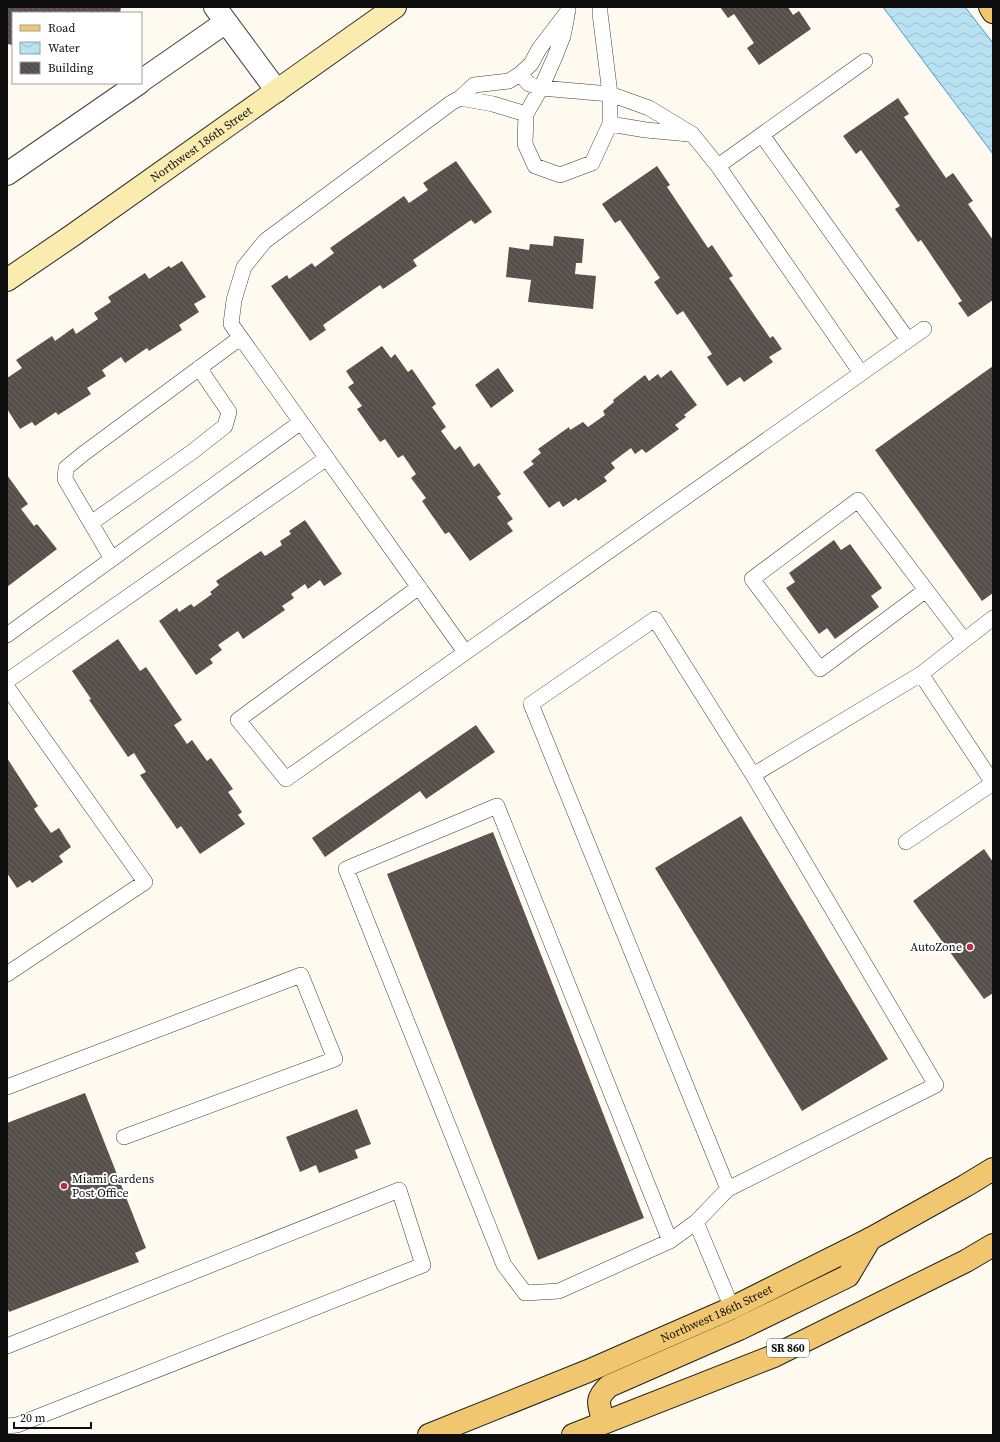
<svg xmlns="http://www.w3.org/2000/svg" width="1000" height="1442" viewBox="0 0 1000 1442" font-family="'Source Serif 4',serif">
	<defs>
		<pattern id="water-waves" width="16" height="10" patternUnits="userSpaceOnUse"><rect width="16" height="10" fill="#b8e1f2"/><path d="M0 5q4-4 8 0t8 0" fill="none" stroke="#9dc0ce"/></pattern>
		<pattern id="building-back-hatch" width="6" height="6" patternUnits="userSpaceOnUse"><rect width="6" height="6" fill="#564f4b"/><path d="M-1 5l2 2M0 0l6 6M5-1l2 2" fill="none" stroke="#696461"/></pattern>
	</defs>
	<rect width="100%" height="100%" fill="#fefaf0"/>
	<!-- water -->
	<path fill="url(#water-waves)" stroke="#439bc5" d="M883,7H965L993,43V154Z"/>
	<!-- building -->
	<path fill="url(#building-back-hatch)" d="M7,7H121L120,13H13V45L7,44Z
		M720,7H788L793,15L799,11L811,29L759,65L747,48L754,43L734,14L728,18Z
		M898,98L909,114L904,117L946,178L953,173L973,201L968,204L993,240V300L968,317L958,303L962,301L921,240L918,242L895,209L900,206L861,150L856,154L843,136Z
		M456,161L492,212L475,224L471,220L413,260L417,266L383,289L380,285L323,325L326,330L310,341L271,286L287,275L289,279L312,263L315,267L334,253L330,248L404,196L409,203L428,190L423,183Z
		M657,166L670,185L667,187L708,248L712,245L733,276L729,278L770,338L773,336L782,349L769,357L773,362L744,382L740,377L727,386L707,357L712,354L683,311L677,315L654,282L660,278L620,220L615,223L602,204Z
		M554,236L584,239L582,263H576L575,274L596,276L593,309L528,302L531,280L506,277L509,247L529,250L530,244L553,246Z
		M182,261L206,297L194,304L199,312L179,325L182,330L149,351L147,348L125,363L121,357L102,370L106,376L87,388L91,394L58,415L56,412L35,426L32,422L20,429L7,409V378L22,368L16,360L52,336L55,341L73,328L76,334L98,319L94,313L111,302L108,297L145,273L149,279L169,266L171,268Z
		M382,346L391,358L395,354L408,372L412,369L436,404L432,407L446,427L441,431L455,450L460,446L474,467L479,463L501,494L497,497L513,519L507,523L513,531L470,561L449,532L445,534L422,501L426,498L411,478L416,474L403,455L398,458L385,439L380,442L357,409L362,406L348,387L354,383L346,371Z
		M993,366V593L982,601L875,450Z
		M498,368L514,391L491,408L475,385Z
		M671,370L697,405L684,415L686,417L675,425L679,429L646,453L642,449L635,454L631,448L611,463L615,468L604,477L607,481L578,501L576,498L563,507L559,501L549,508L523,472L534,464L531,461L541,453L538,449L569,427L570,430L583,422L588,427L605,415L603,411L614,402L613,400L645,375L649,381L658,374L661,378Z
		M7,475L28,504L21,509L34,526L37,524L57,549L7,587Z
		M305,520L342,574L324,586L320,580L308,589L305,584L291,594L294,598L282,606L285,610L243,639L238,631L218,645L222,650L210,659L213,663L196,675L159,621L177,608L179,612L191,604L194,607L212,594L210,592L219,585L216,581L261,551L265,556L282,545L280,541L291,534L289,531Z
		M834,540L841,550L850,544L882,588L871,596L879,607L835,639L827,628L819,634L786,588L795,582L789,573Z
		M118,639L140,671L146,667L182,720L174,725L187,744L192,740L207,761L211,758L233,789L228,792L242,812L238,815L245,824L200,854L181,826L177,829L140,775L146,772L134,753L128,757L89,700L91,699L72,671Z
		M476,725L495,752L426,799L420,791L325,857L312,838Z
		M7,758L38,806L34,809L51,833L59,828L71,847L59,856L63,862L32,883L30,880L17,888L7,873V858L8,857L7,855Z
		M741,816L888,1059L802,1111L655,868Z
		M493,832L644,1218L538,1260L387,874Z
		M984,849L993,862V993L984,999L913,901Z
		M85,1093L146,1248L135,1253L139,1262L9,1312L7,1307V1123Z
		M357,1109L371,1144L355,1150L358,1158L319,1173L316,1165L300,1172L286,1137Z"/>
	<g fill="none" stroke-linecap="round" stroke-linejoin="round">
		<!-- lane casing -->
		<g stroke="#414141" stroke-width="16">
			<path id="lane" d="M567,16L563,36L554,59L541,88L526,114L525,144L535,166L560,175L592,163L610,124V94L600,13V7
				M520,74L529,84L541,88L610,94L649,108L692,134L718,166L861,373
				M460,98L493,104L526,114
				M610,124L646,130L689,134
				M762,135L908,340
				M718,166L865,61
				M91,523L192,452L225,426L229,412L199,368
				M112,559L65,479L66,468L83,454L240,338
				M419,587L238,720L286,779L924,329
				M926,590L820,669L752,579L858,500L964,640
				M655,619L753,775L936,1085L728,1189L531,704Z
				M7,635L301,422
				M465,652L231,324L234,300L244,267L265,241L451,103L460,98L474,85L509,81L520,74L531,64L539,49L568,11V7
				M921,674L993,783
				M7,681L327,458
				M7,687L145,882L7,974
				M753,775L921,674L993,618
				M906,842L993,783
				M7,1087L301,975L335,1059L124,1137
				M696,1222L732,1308
				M670,1241L559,1291L525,1293L504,1265L346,869L497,806L670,1241L696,1222L728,1189
				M7,1346L399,1190L423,1265L17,1425L7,1426"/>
		</g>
		<!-- street casing -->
		<g stroke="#414141" stroke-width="24">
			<path id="street" d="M215,7L277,91
				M141,81L226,22
				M7,174L139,83"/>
		</g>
		<!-- secondary casing -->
		<g stroke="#303030" stroke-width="24">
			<g id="secondary">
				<path id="s1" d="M7,280L73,235L395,7"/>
			</g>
		</g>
		<!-- primary casing -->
		<g stroke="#1f1f1f" stroke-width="24">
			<g id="primary">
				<path d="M990,7L993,12"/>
				<path d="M604,1422C599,1405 594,1400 609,1386L739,1329L848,1276L870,1239"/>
				<path id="s2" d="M429,1435L588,1371L732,1308L870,1239L965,1186L993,1169"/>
				<path d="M573,1435L774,1356L966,1261L993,1245"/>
			</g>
		</g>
		<!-- lane -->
		<use href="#lane" stroke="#fff" stroke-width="15"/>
		<!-- street -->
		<use href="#street" stroke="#fff" stroke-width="22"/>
		<!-- secondary -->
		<use href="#secondary" stroke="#faecaf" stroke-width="22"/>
		<!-- primary -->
		<use href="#primary" stroke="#f0c76e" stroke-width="22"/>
	</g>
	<!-- markers -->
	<g fill="#b62e3f" stroke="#fff" stroke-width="1.5">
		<circle cx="970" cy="947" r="4"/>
		<circle cx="64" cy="1186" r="4"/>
	</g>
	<g text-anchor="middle" stroke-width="4" stroke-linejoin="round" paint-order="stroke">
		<!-- shield labels -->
		<rect fill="#fff" stroke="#565656" stroke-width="1" x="767" y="1339" width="42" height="18" rx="3"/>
		<g font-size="11" font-weight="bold" fill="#0e0e0e">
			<text x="788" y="1352">SR 860</text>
		</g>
		<!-- street labels -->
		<g font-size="12" fill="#0e0e0e" stroke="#fff">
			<text dy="4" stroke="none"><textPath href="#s1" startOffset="237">Northwest 186th Street</textPath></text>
			<text dy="4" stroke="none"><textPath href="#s2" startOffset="312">Northwest 186th Street</textPath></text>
		</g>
		<!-- poi labels -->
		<g font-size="12" fill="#0e0e0e" stroke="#fff" text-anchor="end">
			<text x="962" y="951">AutoZone</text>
			<text x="72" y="1183" text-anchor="start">Miami Gardens<tspan x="72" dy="14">Post Office</tspan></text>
		</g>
	</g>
	<!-- border -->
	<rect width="1000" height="1442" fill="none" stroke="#0e0e0e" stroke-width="16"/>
	<!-- legend -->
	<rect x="12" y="12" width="130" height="72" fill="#ffffff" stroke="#9f9f9f"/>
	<rect x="20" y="25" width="20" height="6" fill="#f0c76e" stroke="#9f9f9f"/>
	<text x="48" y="32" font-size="12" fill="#0e0e0e">Road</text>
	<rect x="20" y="42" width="20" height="12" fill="url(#water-waves)" stroke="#9f9f9f"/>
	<text x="48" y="52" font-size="12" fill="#0e0e0e">Water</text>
	<rect x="20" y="62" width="20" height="12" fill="url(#building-back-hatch)" stroke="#9f9f9f"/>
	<text x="48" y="72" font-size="12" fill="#0e0e0e">Building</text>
	<!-- scale -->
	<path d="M14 1422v6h77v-6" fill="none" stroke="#0e0e0e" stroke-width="2"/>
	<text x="20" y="1422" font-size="12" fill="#0e0e0e" stroke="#ffffff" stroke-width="3" paint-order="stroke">20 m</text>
</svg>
